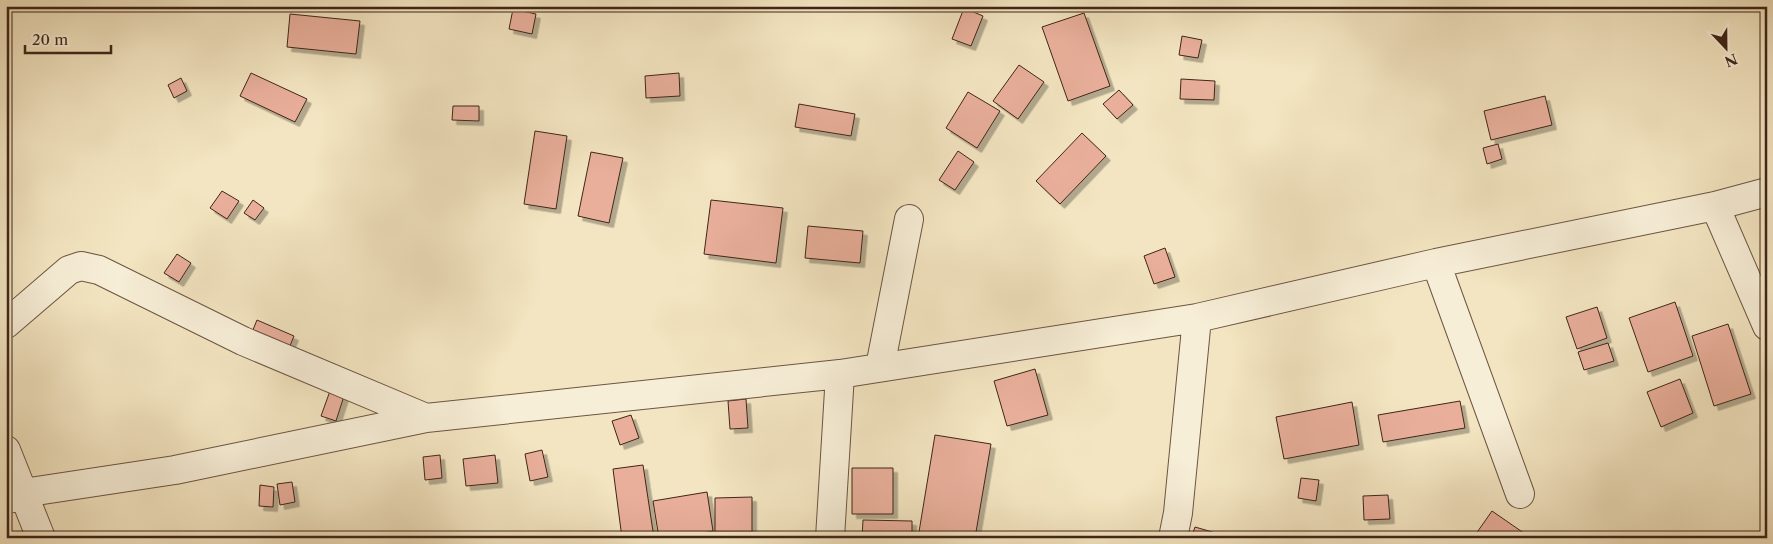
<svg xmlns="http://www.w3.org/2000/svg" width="1773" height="544" viewBox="0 0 1773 544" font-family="'Libre Caslon Text',serif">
	<defs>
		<filter id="shadow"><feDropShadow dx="4.5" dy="4.5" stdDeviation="0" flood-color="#0004"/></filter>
	</defs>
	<rect width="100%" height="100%" fill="#f3e5c1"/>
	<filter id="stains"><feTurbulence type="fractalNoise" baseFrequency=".004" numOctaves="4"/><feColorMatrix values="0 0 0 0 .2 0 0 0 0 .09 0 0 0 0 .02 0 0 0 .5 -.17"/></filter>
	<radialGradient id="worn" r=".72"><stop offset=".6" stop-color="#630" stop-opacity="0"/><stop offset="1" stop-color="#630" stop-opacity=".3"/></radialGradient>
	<!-- building -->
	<path fill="#e9af9b" stroke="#3f2518" filter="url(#shadow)" d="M964,8L983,16L971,46L952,39Z
		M513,9L536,14L532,34L509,29Z
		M1084,13L1110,86L1068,101L1042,27Z
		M290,14L360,21L356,54L287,47Z
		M1182,36L1202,40L1198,58L1179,55Z
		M1019,65L1044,82L1018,119L993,101Z
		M251,73L307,99L295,122L240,96Z
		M679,73L680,96L646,98L645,76Z
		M181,78L187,91L174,98L168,85Z
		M1181,79L1215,81L1214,100L1180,99Z
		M1119,90L1133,105L1117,119L1103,104Z
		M968,92L1000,111L977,148L946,128Z
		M1545,96L1552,125L1491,140L1484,111Z
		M799,104L855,114L851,136L795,127Z
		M453,106H479V121L452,120Z
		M535,131L567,136L556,209L524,204Z
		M1082,133L1106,156L1060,204L1036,181Z
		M1498,144L1502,159L1487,164L1483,148Z
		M958,151L974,162L955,190L939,180Z
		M591,152L623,158L609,223L578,216Z
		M222,191L239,201L227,219L210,208Z
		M253,200L264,208L255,220L244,213Z
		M711,200L783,208L776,263L704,254Z
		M808,226L863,231L860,263L805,258Z
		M1165,248L1175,277L1154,284L1144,256Z
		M177,254L191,263L179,282L164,273Z
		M1675,302L1693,356L1648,372L1629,318Z
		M1597,307L1607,338L1577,349L1566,317Z
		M257,320L294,336L287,353L250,337Z
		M1728,324L1751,394L1714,406L1692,336Z
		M1608,343L1614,361L1584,370L1578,352Z
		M1035,369L1048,415L1007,426L994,381Z
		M1680,379L1693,413L1661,427L1647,392Z
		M330,391L344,396L336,421L321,416Z
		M746,399L748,428L730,429L728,401Z
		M1460,401L1465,428L1383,442L1378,415Z
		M1352,402L1359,445L1284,459L1276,417Z
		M631,415L639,438L620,445L612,421Z
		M935,435L991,444L975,538H918Z
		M542,450L548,477L530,481L525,454Z
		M440,455L442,478L425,480L423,457Z
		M495,455L498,483L466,486L463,459Z
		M643,465L654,538H622L613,469Z
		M852,468H893V514H852Z
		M1301,478L1319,480L1316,501L1298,498Z
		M292,482L295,502L280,505L277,484Z
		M260,485L274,487L273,507L259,506Z
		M707,492L713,531L675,538H659L653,501Z
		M1388,495L1390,519L1364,520L1363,496Z
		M752,497V532H715V498Z
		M1492,511L1531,538H1473Z
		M863,520L912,521V538H862Z
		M1195,527L1233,538H1191Z"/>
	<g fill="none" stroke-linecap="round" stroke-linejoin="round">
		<!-- minor casing -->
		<g stroke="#6c5542" stroke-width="30">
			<path id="minor" d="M1715,206L1767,326
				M1436,263L1520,494
				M6,324L69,270L81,266L99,270L243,341L426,418
				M880,367L909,219
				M6,450L41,538
				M6,500L23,493L175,470L426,418L840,374L1197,318L1436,263L1715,206L1767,192
				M830,538L840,374
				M1173,538L1178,513L1197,318"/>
		</g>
		<!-- minor -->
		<use href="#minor" stroke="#f7eed7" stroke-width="28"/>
	</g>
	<!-- margin -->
	<rect width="1773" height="544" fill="none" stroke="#f3e5c1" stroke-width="25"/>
	<rect x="8" y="8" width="1758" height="529" fill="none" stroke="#3f2518" stroke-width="2.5"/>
	<rect x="12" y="12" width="1748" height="519" fill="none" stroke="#3f2518"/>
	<!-- north arrow -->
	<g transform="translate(1726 48) rotate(158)" stroke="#f7eed7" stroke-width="4" paint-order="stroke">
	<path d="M0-4L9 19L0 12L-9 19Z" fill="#3f2518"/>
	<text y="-8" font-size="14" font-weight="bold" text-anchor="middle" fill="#3f2518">N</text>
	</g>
	<!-- scale -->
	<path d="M25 45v8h86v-8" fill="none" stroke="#3f2518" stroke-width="2.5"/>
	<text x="32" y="45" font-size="15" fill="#3f2518" stroke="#f7eed7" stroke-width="4" paint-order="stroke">20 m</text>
	<rect width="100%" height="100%" filter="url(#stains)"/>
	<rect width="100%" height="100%" fill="url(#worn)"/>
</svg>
